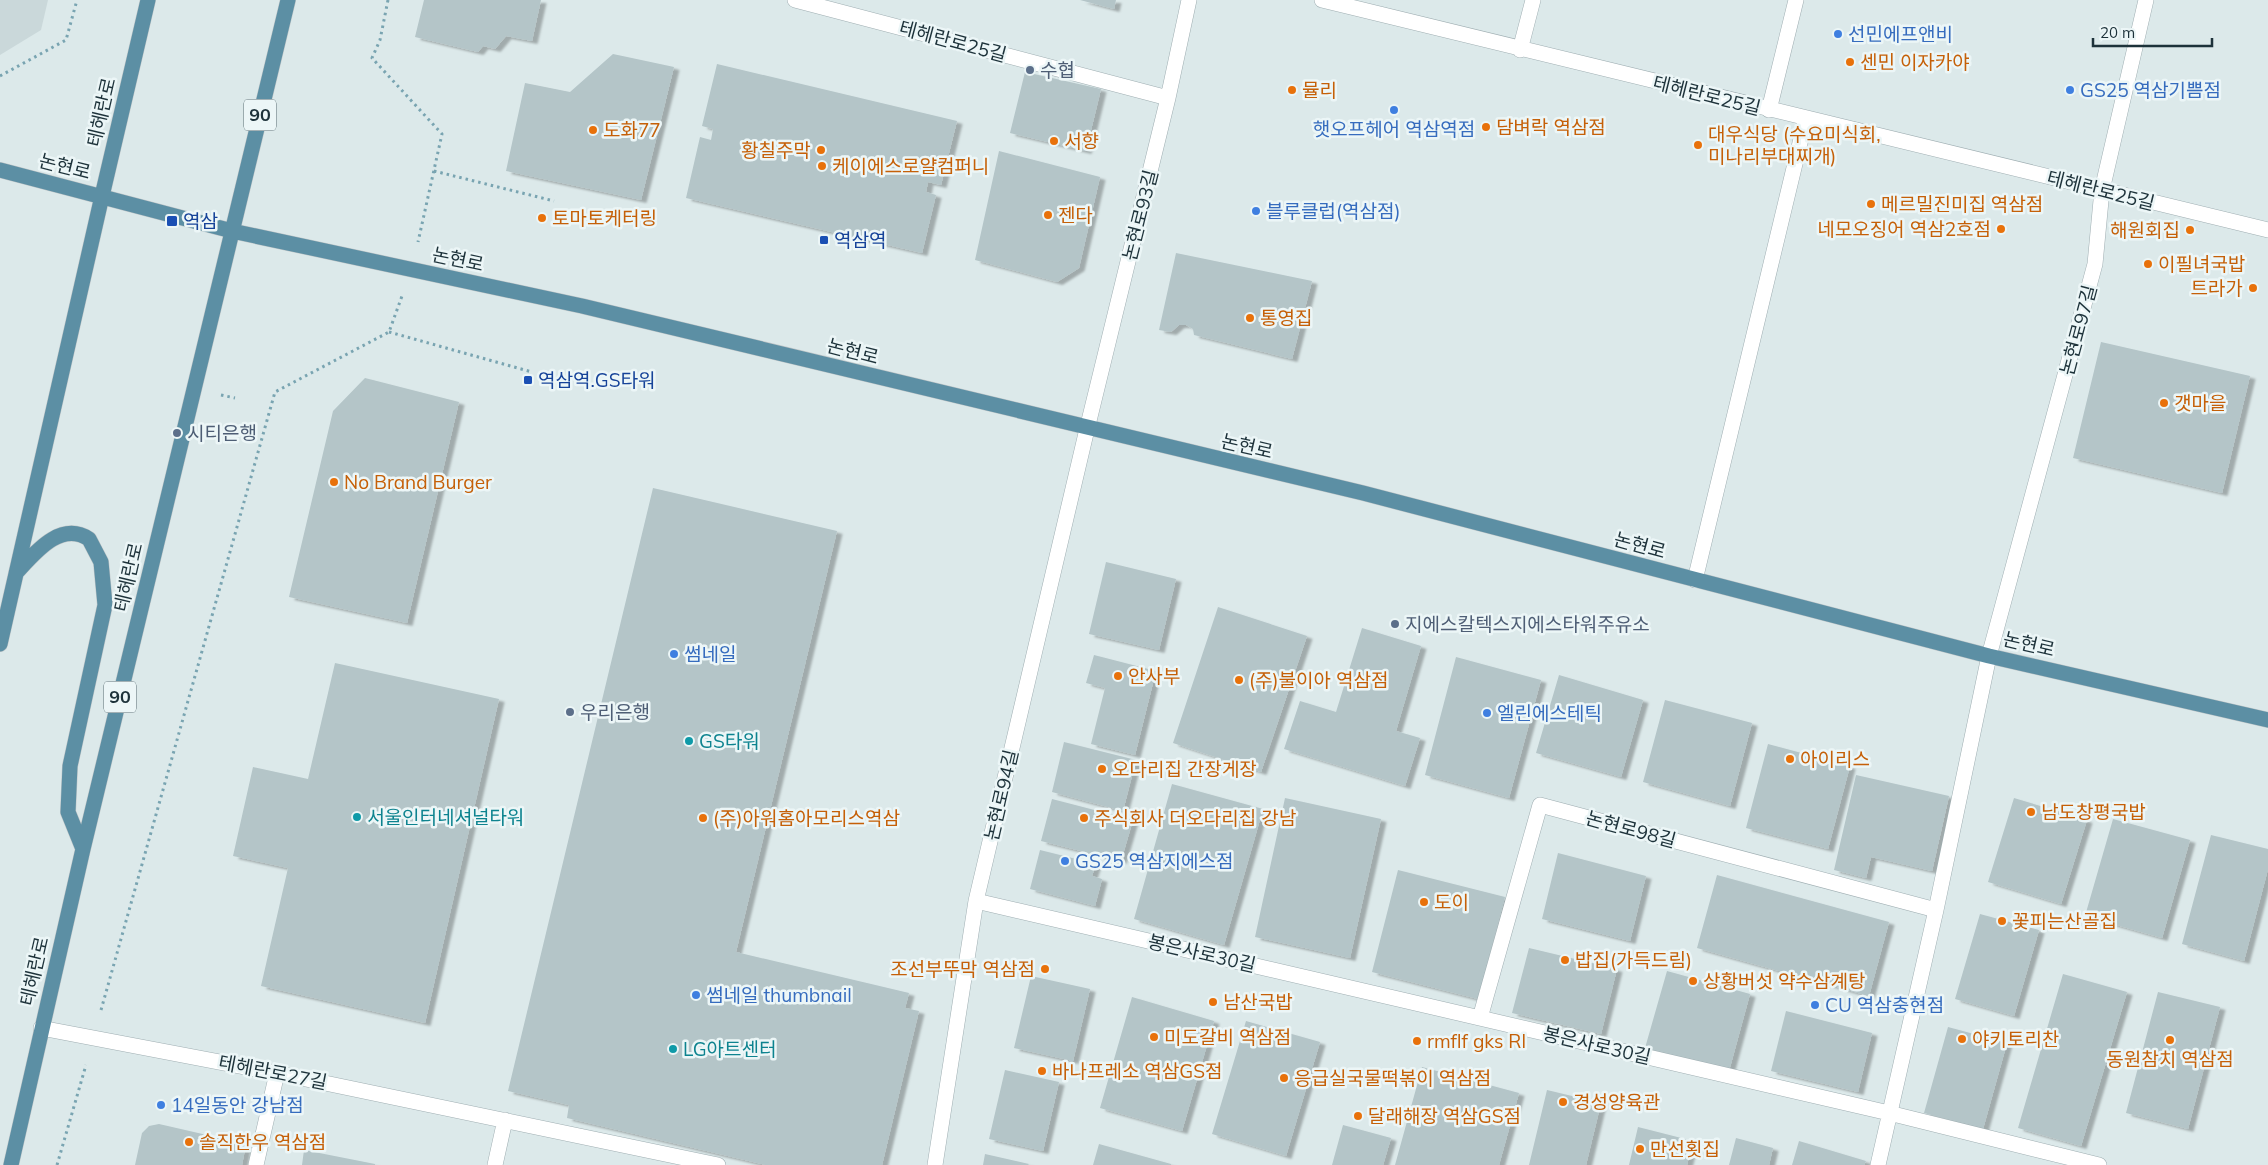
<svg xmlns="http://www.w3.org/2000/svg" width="2268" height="1165" viewBox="0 0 2268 1165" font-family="Mulish,'Noto Sans KR',sans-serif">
	<defs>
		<filter id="shadow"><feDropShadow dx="5.5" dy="3" stdDeviation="1" flood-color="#0004"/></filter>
	</defs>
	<rect width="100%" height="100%" fill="#dce9ea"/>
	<!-- built -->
	<path fill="#cad8da" d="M0,0H48L41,30L0,55Z"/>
	<!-- building -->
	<path fill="#b4c5c8" filter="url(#shadow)" d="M424,0H541L532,41L506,36L495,49L483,46L478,52L415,37Z
		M1080,0H1116L1114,9Z
		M613,54L674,67L641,200L506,171L525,83L570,92Z
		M717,64L957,121L941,185L928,182L926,192L936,195L922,253L686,198L700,137L711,140L713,129L702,126Z
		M1025,72L1101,89L1086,151L1010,133Z
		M999,151L1100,177L1079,268L1057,282L975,260Z
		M1176,253L1312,281L1292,359L1194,335L1193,329L1186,325H1179L1171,332L1159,330Z
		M2101,342L2250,376L2222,493L2073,458Z
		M365,378L459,402L407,623L289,597L333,411Z
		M653,488L837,531L736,952L909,993L905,1008L919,1011L882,1165H766L567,1118L569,1105L508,1091Z
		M1106,562L1176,579L1159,650L1089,634Z
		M1218,607L1307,636L1261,772L1173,743Z
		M1362,628L1421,646L1396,731L1420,738L1405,786L1284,749L1300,701L1336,712Z
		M1094,655L1156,671L1135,755L1091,744L1105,688L1086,683Z
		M1456,657L1541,680L1509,798L1425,775Z
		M335,663L499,699L425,1023L261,986L288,868L233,856L253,767L308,779Z
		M1559,675L1643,700L1621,777L1536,753Z
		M1665,700L1752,723L1730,806L1643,782Z
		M1064,742L1136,760L1123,811L1052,792Z
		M1768,744L1850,766L1828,849L1746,828Z
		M1856,775L1949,796L1932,871L1871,857L1866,878L1834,870Z
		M1172,784L1263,809L1224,945L1134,919Z
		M1285,798L1381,819L1350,958L1255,937Z
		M2014,798L2087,820L2061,904L1988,882Z
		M1052,799L1133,820L1121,861L1041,841Z
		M2113,819L2190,840L2162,938L2085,916Z
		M2211,835L2268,849V869L2244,961L2182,944Z
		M1040,850L1096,864L1092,876L1102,879L1095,906L1030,889Z
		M1558,853L1646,876L1630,941L1542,919Z
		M1398,870L1505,897L1478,999L1372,972Z
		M1717,875L1889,922L1869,996L1697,948Z
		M1980,914L2039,930L2014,1016L1955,999Z
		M1529,948L1617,969L1601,1034L1512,1013Z
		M1667,971L1750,994L1729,1071L1645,1048Z
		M2063,974L2127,992L2081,1146L2018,1128Z
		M1031,976L1090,989L1073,1061L1014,1048Z
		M2158,992L2220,1007L2188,1129L2126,1113Z
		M1132,997L1214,1021L1182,1131L1100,1108Z
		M1786,1011L1872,1033L1858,1092L1771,1071Z
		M1246,1021L1320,1042L1286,1156L1212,1134Z
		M1948,1027L2007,1043L1983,1129L1924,1113Z
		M1422,1067L1519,1093L1499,1165H1395Z
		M1005,1070L1059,1082L1043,1151L989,1139Z
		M1547,1090L1601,1103L1586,1165H1529Z
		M159,1124L246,1144L242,1165H135L142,1133L149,1126Z
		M1343,1125L1391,1138L1383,1165H1332Z
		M1638,1127L1693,1141L1687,1165H1629Z
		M1736,1138L1773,1148L1769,1165H1729Z
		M1799,1141L1866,1161L1864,1165H1792Z
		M1099,1144L1171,1164V1165H1093Z
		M304,1150L375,1164V1165H302Z
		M985,1154L1029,1164L1028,1165H983Z"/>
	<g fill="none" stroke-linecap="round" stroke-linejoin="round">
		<!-- minor casing -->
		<g stroke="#9faeb2" stroke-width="16">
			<path id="minor" d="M795,0L1168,98
				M1322,0L2268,230
				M1520,50L1533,0
				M1769,110L1796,0
				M1695,580L1806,118
				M976,901L1889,1113L2099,1165
				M1480,1018L1540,805L1936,910
				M41,1028L277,1073L718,1165
				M256,1165L277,1073
				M495,1165L505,1120
				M935,1165L976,901L1087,429L1168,98L1189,0
				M1878,1165L1936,910L1989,656L2095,264L2102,190L2146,0"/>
		</g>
		<!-- major casing -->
		<g stroke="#c0c6c8" stroke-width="16">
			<path id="major" d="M0,170L232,231L582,306L1363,493L1989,656L2268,720
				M16,573C34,554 60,520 89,539L101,562L105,605L70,766L68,812L83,849
				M0,644L102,196L148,0
				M11,1165L83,849L288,0"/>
		</g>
		<!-- path -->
		<path stroke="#79a4b1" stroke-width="3" stroke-dasharray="2.5 4" stroke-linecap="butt" d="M388,0L380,40L372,58L442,134L418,242
			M0,76L66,40L77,0
			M434,171L554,201
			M389,332L532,372
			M221,395L235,398
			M101,1010L275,392L389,332L402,296
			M57,1165L86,1065"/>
		<!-- minor -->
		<use href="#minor" stroke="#fff" stroke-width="15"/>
		<!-- major -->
		<use href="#major" stroke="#5c8fa4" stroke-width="15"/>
	</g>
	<!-- markers -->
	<g fill="#3f7fe0" stroke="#ecf6f7" stroke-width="2">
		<circle cx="1838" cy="34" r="5"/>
		<circle cx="2070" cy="90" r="5"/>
		<circle cx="1394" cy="110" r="5"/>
		<circle cx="1256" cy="211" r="5"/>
		<circle cx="674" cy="654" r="5"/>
		<circle cx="1487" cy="713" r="5"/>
		<circle cx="1065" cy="861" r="5"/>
		<circle cx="696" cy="995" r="5"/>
		<circle cx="1815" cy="1005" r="5"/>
		<circle cx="161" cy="1105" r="5"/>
	</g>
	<g fill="#e8710a" stroke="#ecf6f7" stroke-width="2">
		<circle cx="1850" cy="62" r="5"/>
		<circle cx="1292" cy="90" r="5"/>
		<circle cx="1486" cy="127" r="5"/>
		<circle cx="593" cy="130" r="5"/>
		<circle cx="1054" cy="141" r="5"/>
		<circle cx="1698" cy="145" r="5"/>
		<circle cx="821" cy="150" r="5"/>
		<circle cx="822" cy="166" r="5"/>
		<circle cx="1871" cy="204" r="5"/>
		<circle cx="1048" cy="215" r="5"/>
		<circle cx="542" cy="218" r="5"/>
		<circle cx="2001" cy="229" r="5"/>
		<circle cx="2190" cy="230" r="5"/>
		<circle cx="2148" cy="264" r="5"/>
		<circle cx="2253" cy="288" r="5"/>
		<circle cx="1250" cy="318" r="5"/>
		<circle cx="2164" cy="403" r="5"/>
		<circle cx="334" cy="482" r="5"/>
		<circle cx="1118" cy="676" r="5"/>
		<circle cx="1239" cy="680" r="5"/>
		<circle cx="1790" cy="759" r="5"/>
		<circle cx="1102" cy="769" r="5"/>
		<circle cx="2031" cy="812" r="5"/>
		<circle cx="703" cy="818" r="5"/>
		<circle cx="1084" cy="818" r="5"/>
		<circle cx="1424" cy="902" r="5"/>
		<circle cx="2002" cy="921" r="5"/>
		<circle cx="1565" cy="960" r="5"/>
		<circle cx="1045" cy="969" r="5"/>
		<circle cx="1693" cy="981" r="5"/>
		<circle cx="1213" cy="1002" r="5"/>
		<circle cx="1154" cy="1037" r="5"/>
		<circle cx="1962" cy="1039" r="5"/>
		<circle cx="2170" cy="1040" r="5"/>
		<circle cx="1417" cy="1041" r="5"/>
		<circle cx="1042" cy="1071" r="5"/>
		<circle cx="1284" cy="1078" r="5"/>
		<circle cx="1563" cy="1102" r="5"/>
		<circle cx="1358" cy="1116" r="5"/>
		<circle cx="189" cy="1142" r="5"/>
		<circle cx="1640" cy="1149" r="5"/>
	</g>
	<g fill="#5c6f8a" stroke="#ecf6f7" stroke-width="2">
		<circle cx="1030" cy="70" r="5"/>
		<circle cx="177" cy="433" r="5"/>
		<circle cx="1395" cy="624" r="5"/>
		<circle cx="570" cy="712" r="5"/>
	</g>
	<g fill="#1a4fb4" stroke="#ecf6f7" stroke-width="2">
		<rect x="166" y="215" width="12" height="12" rx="2.5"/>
		<rect x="819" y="235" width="10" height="10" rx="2.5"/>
		<rect x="523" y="375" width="10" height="10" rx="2.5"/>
	</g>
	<g fill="#0f9aa8" stroke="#ecf6f7" stroke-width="2">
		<circle cx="689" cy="741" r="5"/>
		<circle cx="357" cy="817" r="5"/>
		<circle cx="673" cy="1049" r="5"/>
	</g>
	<g text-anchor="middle" stroke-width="5" stroke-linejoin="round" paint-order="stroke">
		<!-- shield labels -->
		<g fill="#ecf6f7" stroke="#5b6d73" stroke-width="1">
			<rect x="244" y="99.5" width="32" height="31" rx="4"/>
			<rect x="104" y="681.5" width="32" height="31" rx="4"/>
		</g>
		<g font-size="18" font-weight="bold" fill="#1d323a">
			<text x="260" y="121">90</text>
			<text x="120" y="703">90</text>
		</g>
		<!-- shop labels -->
		<g font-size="19" fill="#366cbe" stroke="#ecf6f7" text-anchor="start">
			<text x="1848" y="41">선민에프앤비</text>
			<text x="2080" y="97">GS25 역삼기쁨점</text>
			<text x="1394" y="136" text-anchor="middle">햇오프헤어 역삼역점</text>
			<text x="1266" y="218">블루클럽(역삼점)</text>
			<text x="684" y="661">썸네일</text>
			<text x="1497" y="720">엘린에스테틱</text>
			<text x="1075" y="868">GS25 역삼지에스점</text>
			<text x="706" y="1002">썸네일 thumbnail</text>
			<text x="1825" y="1012">CU 역삼충현점</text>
			<text x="171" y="1112">14일동안 강남점</text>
		</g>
		<!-- street labels -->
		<g font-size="19" fill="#1d323a" stroke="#ecf6f7">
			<text transform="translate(953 41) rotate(15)" y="7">테헤란로25길</text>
			<text transform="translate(1707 95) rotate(14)" y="7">테헤란로25길</text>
			<text transform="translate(101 112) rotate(-77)" y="7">테헤란로</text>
			<text transform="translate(65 166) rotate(14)" y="7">논현로</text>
			<text transform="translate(2101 190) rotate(14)" y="7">테헤란로25길</text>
			<text transform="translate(1140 215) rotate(-76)" y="7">논현로93길</text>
			<text transform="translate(458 259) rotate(12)" y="7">논현로</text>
			<text transform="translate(2078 330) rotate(-75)" y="7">논현로97길</text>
			<text transform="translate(853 351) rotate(14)" y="7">논현로</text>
			<text transform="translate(1247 446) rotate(13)" y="7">논현로</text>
			<text transform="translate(1640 545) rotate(15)" y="7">논현로</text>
			<text transform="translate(128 577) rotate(-77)" y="7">테헤란로</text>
			<text transform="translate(2029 644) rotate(13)" y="7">논현로</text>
			<text transform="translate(1001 795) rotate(-77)" y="7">논현로94길</text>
			<text transform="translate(1631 829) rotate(15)" y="7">논현로98길</text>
			<text transform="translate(1202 953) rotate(13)" y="7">봉은사로30길</text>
			<text transform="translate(34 971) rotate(-77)" y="7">테헤란로</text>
			<text transform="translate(1597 1045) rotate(13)" y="7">봉은사로30길</text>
			<text transform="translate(273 1072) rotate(11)" y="7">테헤란로27길</text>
		</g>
		<!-- food labels -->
		<g font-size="19" fill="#c56008" stroke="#ecf6f7" text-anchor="start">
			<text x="1860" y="69">센민 이자카야</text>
			<text x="1302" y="97">뮬리</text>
			<text x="1496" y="134">담벼락 역삼점</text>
			<text x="603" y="137">도화77</text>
			<text x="1708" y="141">대우식당 (수요미식회,<tspan x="1708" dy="22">미나리부대찌개)</tspan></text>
			<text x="1064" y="148">서향</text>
			<text x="811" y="157" text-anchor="end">황칠주막</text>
			<text x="832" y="173">케이에스로얄컴퍼니</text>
			<text x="1881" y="211">메르밀진미집 역삼점</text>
			<text x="1058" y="222">젠다</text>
			<text x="552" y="225">토마토케터링</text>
			<text x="1991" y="236" text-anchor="end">네모오징어 역삼2호점</text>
			<text x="2180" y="237" text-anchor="end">해원회집</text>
			<text x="2158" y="271">이필녀국밥</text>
			<text x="2243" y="295" text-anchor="end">트라가</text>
			<text x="1260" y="325">통영집</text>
			<text x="2174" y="410">갯마을</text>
			<text x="344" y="489">No Brand Burger</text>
			<text x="1128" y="683">안사부</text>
			<text x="1249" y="687">(주)불이아 역삼점</text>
			<text x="1800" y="766">아이리스</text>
			<text x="1112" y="776">오다리집 간장게장</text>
			<text x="2041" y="819">남도창평국밥</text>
			<text x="713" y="825">(주)아워홈아모리스역삼</text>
			<text x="1094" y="825">주식회사 더오다리집 강남</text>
			<text x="1434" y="909">도이</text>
			<text x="2012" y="928">꽃피는산골집</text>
			<text x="1575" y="967">밥집(가득드림)</text>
			<text x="1035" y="976" text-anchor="end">조선부뚜막 역삼점</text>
			<text x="1703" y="988">상황버섯 약수삼계탕</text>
			<text x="1223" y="1009">남산국밥</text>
			<text x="1164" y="1044">미도갈비 역삼점</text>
			<text x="1972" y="1046">야키토리찬</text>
			<text x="1427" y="1048">rmflf gks Rl</text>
			<text x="2170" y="1066" text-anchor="middle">동원참치 역삼점</text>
			<text x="1052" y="1078">바나프레소 역삼GS점</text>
			<text x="1294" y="1085">응급실국물떡볶이 역삼점</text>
			<text x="1573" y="1109">경성양육관</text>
			<text x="1368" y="1123">달래해장 역삼GS점</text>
			<text x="199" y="1149">솔직한우 역삼점</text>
			<text x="1650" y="1156">만선횟집</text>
		</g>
		<!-- service labels -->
		<g font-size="19" fill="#4e5e75" stroke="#ecf6f7" text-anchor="start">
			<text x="1040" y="77">수협</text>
			<text x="187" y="440">시티은행</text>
			<text x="1405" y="631">지에스칼텍스지에스타워주유소</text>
			<text x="580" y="719">우리은행</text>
		</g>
		<!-- transit labels -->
		<g font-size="19" fill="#164399" stroke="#ecf6f7" text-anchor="start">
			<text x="183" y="228">역삼</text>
			<text x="834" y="247">역삼역</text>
			<text x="538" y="387">역삼역.GS타워</text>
		</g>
		<!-- culture labels -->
		<g font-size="19" fill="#0d838f" stroke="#ecf6f7" text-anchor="start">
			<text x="699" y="748">GS타워</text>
			<text x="367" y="824">서울인터네셔널타워</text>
			<text x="683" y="1056">LG아트센터</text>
		</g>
	</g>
	<!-- scale -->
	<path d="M2093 38v8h119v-8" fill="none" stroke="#1d323a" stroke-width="2.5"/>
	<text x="2100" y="38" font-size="15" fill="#1d323a" stroke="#ecf6f7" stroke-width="4" paint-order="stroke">20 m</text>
</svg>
